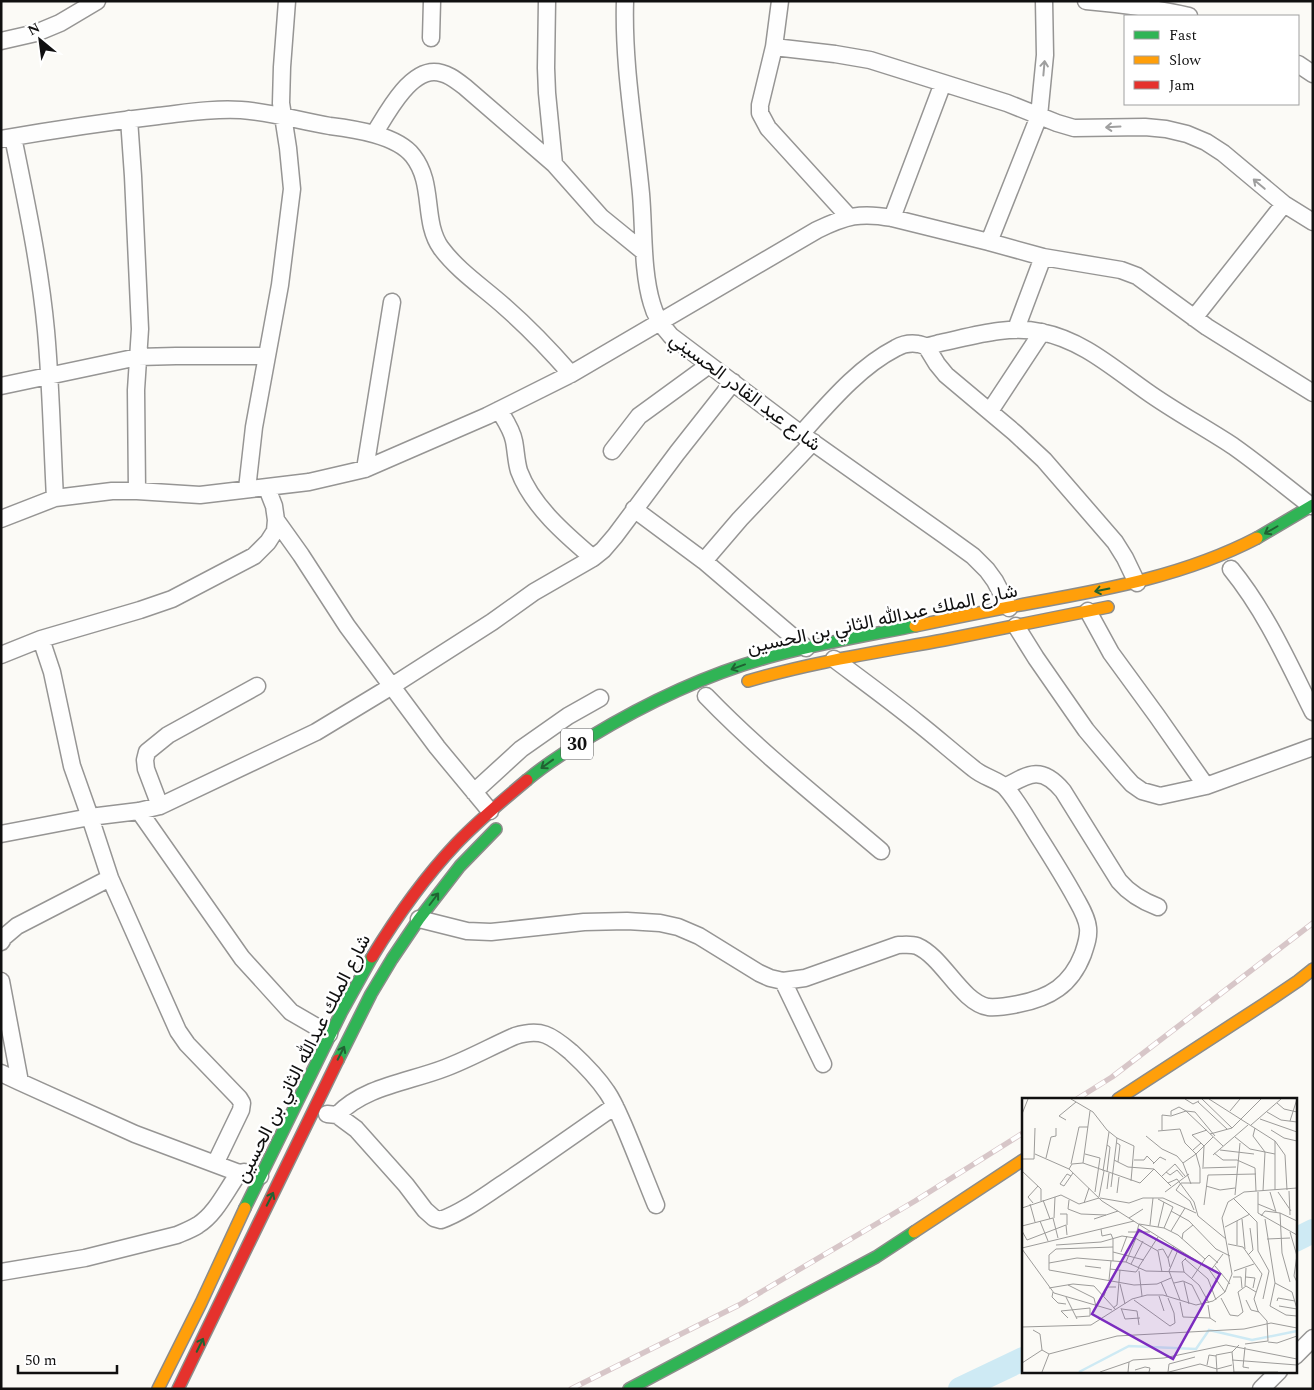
<svg xmlns="http://www.w3.org/2000/svg" width="1314" height="1390" viewBox="0 0 1314 1390" font-family="Spectral,Vazirmatn,serif">
	<rect width="100%" height="100%" fill="#fbfaf6"/>
	<g fill="none" stroke-linecap="round" stroke-linejoin="round">
		<!-- river -->
		<path stroke="#ceeaf4" stroke-width="24" d="M1295,1240L1313,1231
			M960,1389L1023,1359"/>
		<!-- street casing -->
		<g stroke="#969594" stroke-width="19">
			<path id="street" d="M547,1L546,68L547,93L554,164L601,217L644,252
				M625,1C623,66 635,130 641,194C644,228 642,272 652,304C655,316 662,326 671,336L801,434L944,535L973,556L987,570L995,581L1009,608
				M780,1L774,47L760,105V113L768,128L849,217
				M1086,1C1120,4 1155,8 1189,16
				M431,38L432,1
				M1,41L36,33L60,23L97,1
				M774,47L835,54L870,60L1007,103L1057,123L1074,128L1145,127L1166,129L1187,134L1206,142L1223,153L1284,204L1313,222
				M1298,64L1313,74
				M129,119L133,176L140,329L136,390L137,491
				M374,134C386,115 408,72 434,72C446,72 456,80 465,87L554,164
				M13,137C26,201 40,266 46,331C51,386 52,442 55,498
				M1,139C53,130 106,122 158,116C185,113 213,108 241,110C271,112 300,121 330,126C354,129 397,135 413,156C435,184 422,221 441,248C458,271 484,288 505,307C529,328 550,350 571,374
				M892,218L943,83
				M989,242L1039,116L1045,55L1044,1
				M1194,318L1284,204
				M1016,329L1043,257
				M926,346L937,364L946,375L1015,433L1044,460L1115,542L1125,558L1137,583
				M1,386L138,357L176,356H267
				M499,410C505,420 512,430 514,441C516,451 516,461 519,471C532,506 566,535 593,558
				M990,411L1042,332
				M801,434C829,403 859,367 896,348C903,344 911,343 918,344C921,344 923,346 926,346C930,346 936,344 940,343C973,336 1008,325 1041,332C1082,340 1113,368 1146,391C1174,411 1204,427 1233,446C1260,465 1285,486 1311,506
				M612,451L639,416L709,365
				M365,469L392,302
				M247,489L254,427L280,285L292,189L288,148L281,103L282,67L287,1
				M634,509L704,561L806,648
				M1,519L55,498L112,491H137L200,495L309,482L365,469L487,416L571,374L817,230C846,216 860,212 892,218L989,242L1043,257L1121,270L1137,276L1207,327L1313,393
				M276,520L301,555L347,626L437,747L490,811
				M704,561L740,519L813,442
				M1231,569C1266,612 1288,662 1313,712
				M1088,611L1111,653L1157,716L1206,786
				M1016,626L1036,658L1086,730L1123,774L1132,784L1142,791L1160,796L1206,786L1313,747
				M41,639L52,672L72,766L90,817L110,878L178,1031L187,1044L239,1098L242,1103L241,1110L215,1164
				M1,655L41,639L140,610L172,599L254,556L268,542L275,531L276,520L274,506L267,488
				M706,696C760,752 821,800 881,851
				M1005,787C1030,773 1042,766 1063,791L1119,881C1130,894 1142,901 1158,907
				M474,792L521,749L568,716L600,698
				M160,806L146,769L145,760L147,752L168,735L257,686
				M139,811L242,958L291,1012L329,1034
				M1,834L90,817L139,811L160,806L316,732L392,686L492,622L534,592L593,558L603,550L615,536L677,453L733,382
				M419,919L467,931L491,932L584,922L627,921L660,923L678,927L699,936L759,973L770,978L783,981L805,978L898,945C904,945 911,944 917,946C943,957 961,1002 988,1007C998,1008 1008,1006 1018,1004C1050,998 1071,985 1083,954C1086,945 1089,937 1088,928C1087,917 1080,906 1075,897C1064,877 1052,858 1040,839C1029,822 1019,803 1006,788C999,780 983,777 974,769C955,754 937,738 918,723C891,701 862,680 834,659
				M1,942L4,937L17,926L110,878
				M1,981L20,1082
				M783,981L823,1064
				M1,1073L20,1082L135,1134L239,1173L244,1172L260,1176
				M327,1114L337,1115L356,1129L406,1185L425,1210L434,1218L441,1220C463,1212 484,1196 504,1183C541,1158 578,1132 615,1106
				M337,1115C365,1086 409,1082 445,1068C469,1059 492,1046 515,1036C541,1028 551,1035 571,1052C584,1064 597,1077 607,1092C614,1102 619,1115 624,1126C635,1152 645,1178 656,1205
				M1,1272L85,1258L177,1235C184,1232 192,1229 198,1225C216,1214 227,1189 239,1173
				M1295,1356L1313,1338
				M1261,1389L1279,1371"/>
		</g>
		<!-- fast casing -->
		<g stroke="#8c8c8a" stroke-width="14">
			<path id="fast" d="M1257,538L1313,505
				M527,780C546,764 568,750 590,737C648,702 711,672 777,655C822,643 869,635 915,626
				M338,1060L371,994L392,959L419,919L460,866L496,829
				M245,1208L342,1011L372,957
				M629,1389L876,1257L914,1232"/>
		</g>
		<!-- slow casing -->
		<g stroke="#8c8c8a" stroke-width="14">
			<path id="slow" d="M915,626C953,618 992,610 1031,603C1109,589 1186,575 1257,538
				M748,681C812,662 879,652 944,640C999,629 1053,618 1108,607
				M1118,1099L1264,1004L1298,981L1313,969
				M914,1232L1023,1160
				M158,1389L201,1303L245,1208"/>
		</g>
		<!-- jam casing -->
		<g stroke="#8c8c8a" stroke-width="14">
			<path id="jam" d="M372,957C397,916 424,878 456,844C478,821 503,800 527,780
				M178,1389L338,1060"/>
		</g>
		<!-- street -->
		<use href="#street" stroke="#fefefe" stroke-width="16"/>
		<!-- fast -->
		<use href="#fast" stroke="#30b455" stroke-width="11"/>
		<!-- slow -->
		<use href="#slow" stroke="#ff9f0a" stroke-width="11"/>
		<!-- jam -->
		<use href="#jam" stroke="#e5322d" stroke-width="11"/>
		<!-- rail casing -->
		<g stroke="#d7c6c8" stroke-width="5.5">
			<path id="rail" d="M1077,1099L1112,1077L1313,923
				M571,1389L739,1305L915,1201L1023,1133"/>
		</g>
		<!-- rail -->
		<use href="#rail" stroke="#fff" stroke-width="4" stroke-dasharray="11" stroke-linecap="butt"/>
	</g>
	<!-- one-way arrows -->
	<defs><path id="oneway-shaft" d="M-6 0H5M1.5-3L5.5 0L1.5 3" fill="none" stroke-width="1.6" stroke-linecap="round" stroke-linejoin="round" transform="scale(1.25)"/></defs>
	<g stroke="#9f9f9f">
		<use href="#oneway-shaft" transform="translate(1044 68) rotate(-85)"/>
		<use href="#oneway-shaft" transform="translate(1113 127) rotate(177)"/>
		<use href="#oneway-shaft" transform="translate(1259 184) rotate(-140)"/>
	</g>
	<g stroke="#206232">
		<use href="#oneway-shaft" transform="translate(1271 530) rotate(150)"/>
		<use href="#oneway-shaft" transform="translate(1102 590) rotate(169)"/>
		<use href="#oneway-shaft" transform="translate(738 667) rotate(160)"/>
		<use href="#oneway-shaft" transform="translate(547 764) rotate(144)"/>
		<use href="#oneway-shaft" transform="translate(434 899) rotate(-53)"/>
		<use href="#oneway-shaft" transform="translate(341 1053) rotate(-63)"/>
		<use href="#oneway-shaft" transform="translate(270 1199) rotate(-63)"/>
		<use href="#oneway-shaft" transform="translate(200 1345) rotate(-64)"/>
	</g>
	<g text-anchor="middle" stroke-width="5" stroke-linejoin="round" paint-order="stroke">
		<!-- shield labels -->
		<rect fill="#fff" stroke="#585858" stroke-width="1" x="561" y="728.5" width="32" height="31" rx="4"/>
		<g font-size="18" font-weight="bold" fill="#101010">
			<text x="577" y="750">30</text>
		</g>
		<!-- street labels -->
		<g font-size="19" fill="#101010" stroke="#fff">
			<text transform="translate(746 391) rotate(37)" y="7">شارع عبد القادر الحسيني</text>
			<text transform="translate(882 618) rotate(-12)" y="7">شارع الملك عبدالله الثاني بن الحسين</text>
			<text transform="translate(302 1058) rotate(-63)" y="7">شارع الملك عبدالله الثاني بن الحسين</text>
		</g>
	</g>
	<!-- overview -->
	<g transform="translate(1022 1098)">
		<rect width="275" height="275" fill="#fbfaf6"/>
		<path fill="none" stroke="#ceeaf4" stroke-width="2.5" d="M57,274L107,248L174,251L187,232L230,242L275,233"/>
		<path fill="none" stroke="#9d9c9a" stroke-width="1" d="M49,1L71,14L85,32L95,40L89,89M163,1L171,6L177,3M180,1L210,30M187,1L253,43L263,57L265,92M176,4L205,31M255,5L262,11L275,14M164,13L173,14L193,38M208,13L218,1M245,14L259,22L275,24M0,16L6,1M149,17V13L157,9L164,13M238,21L275,34M44,22L37,18L54,4M268,23L275,1M229,27L259,1M233,30L231,38L243,54L241,93M140,32V17L149,18L164,13L201,48M249,32L262,40L275,43M136,33L158,31L163,45L174,56L191,39M188,36L210,30L239,1M124,38L140,51L155,58L161,65L174,56L178,70V85H159M213,39L228,51L253,56M95,40L112,48L109,83M95,45L98,47L96,64M179,45L170,37L185,32M85,47L88,49L85,74M171,52L179,45L182,48L181,69M198,52L232,56M192,55L201,62H215L233,70L234,93M13,56L47,71L80,103L186,170L203,194M63,56L78,60L73,94M191,57L226,27M24,60L29,39L34,38V30M0,61H12L13,30M92,62L106,69L132,71L149,88M112,62H122L125,58L132,65M61,65L68,13M161,65L169,86M49,66L57,29H66M131,66L138,59L144,62M180,70L214,69M47,71L50,66L61,65L118,85L132,71M0,73L19,91V103M81,73L87,34M144,74L148,77L155,72L161,79M49,78L45,76L38,86L42,88L51,75M140,78L153,66L163,78M146,85L155,81L172,104L176,118L204,141M159,85L154,92L168,103L172,112M184,88L198,92L213,90M275,90V51M85,91L87,75M253,92V43M267,93L268,117M143,94L167,76M236,94V115L275,137M248,94L254,114M256,94L269,113M95,95L97,79M213,97L218,45M77,99L82,73M78,100L107,105L121,100H141L174,115M211,100L235,124L236,153L247,173L241,201M136,101L151,109L142,130M21,102L28,121M47,102L46,111L59,116L84,117M11,105L6,99L16,88M62,105L67,90M8,106L13,124M236,106L253,113M182,107L186,77L234,76M0,110L39,97L57,106L77,100M149,113L167,123L194,151L208,158M258,115L260,155L268,184M38,116H45V127M239,118L243,113L258,115L275,123M32,120L33,99M107,120L121,111M72,121L96,113M220,121L223,151M243,121L253,185L270,194L275,211L257,208M18,123L26,143M215,123V147M128,127L131,100M0,128L31,120L36,140M136,129L142,104M203,129L228,116M79,131L80,138L89,136L91,141V163M0,133L5,142L44,127L45,137M149,133L163,110M106,134H128M268,134L275,158M113,140L117,126L142,130L156,137L183,161L170,180M160,141L161,135L171,127M245,141L268,140M206,146L221,149L240,176L232,201L236,213L245,223L246,243L223,246M34,147L79,144L100,138L113,140L136,153L140,174M91,149L34,151L27,157V172L112,187L135,186L149,180M0,150L112,123M0,151L32,195L90,212M136,152L141,151L146,160M156,152L147,173L158,202M91,154L122,162M99,154L105,138M226,157L231,152L228,130M275,157L272,178L275,184M163,161L186,181L194,202M183,161L187,157L196,165M104,164L114,140M27,165L55,160L104,164L124,173L162,174L177,187L187,205M109,166L121,143M63,168L79,170M193,168L208,186M148,169L146,160L152,148M116,170L136,139M88,171L114,174L117,170M189,172L201,156M117,173L120,198M212,173L232,166M162,174L160,164L164,160M211,179H219L220,190M224,179L233,180L231,190M87,182L89,163M139,184L145,198M162,184L167,206M152,185L161,183L170,187L180,207M253,185L248,208L264,217L275,218M98,186L103,206M46,187L72,200L74,209M223,188L224,170M27,190L51,186L72,188L94,212M31,194L30,199L36,205L44,206M82,198L85,189H94M137,198L142,213M44,199L55,221M199,200L208,217L216,218L221,214L216,194L224,188L234,194M112,202L148,228L153,225L152,215L146,200M224,202L229,212L237,214M255,203L256,200L273,203M158,204L161,219L188,220M186,207L188,220L194,224M91,210L95,207L98,172M99,210L103,221L118,220M100,211L115,213L117,227M54,219L68,218V210M46,220L39,213L68,210M0,229L69,227L110,201L125,197H141L174,207L191,203L203,194L210,176L200,120L206,104L222,94L275,90M11,232L18,236L20,252L27,256L95,238L222,231L249,225L275,230M246,244L255,245L275,238M223,249L221,269L227,270M210,262L275,267M0,265L20,252M185,267L187,257L194,258M113,272L123,269L128,270L127,274M20,274L27,256M78,274L107,264M106,274L107,264L111,262L142,260L204,247L275,261M146,274L147,266L173,259M147,274L178,266L195,271L210,267M195,274L194,257L210,254M211,274H256M212,274L210,254L217,247"/>
		<path fill="#7b2cbf" fill-opacity="0.15" stroke="#7b2cbf" stroke-width="2.5" d="M117,132L198,176L151,261L70,216Z"/>
		<rect width="275" height="275" fill="none" stroke="#101010" stroke-width="2.5"/>
	</g>
	<!-- border -->
	<rect width="1314" height="1390" fill="none" stroke="#101010" stroke-width="5"/>
	<!-- legend -->
	<rect x="1124" y="15" width="175" height="90" fill="#ffffff" stroke="#9f9f9f"/>
	<rect x="1134" y="31" width="25" height="8" fill="#30b455" stroke="#9f9f9f"/>
	<text x="1169" y="40" font-size="15" fill="#101010">Fast</text>
	<rect x="1134" y="56" width="25" height="8" fill="#ff9f0a" stroke="#9f9f9f"/>
	<text x="1169" y="65" font-size="15" fill="#101010">Slow</text>
	<rect x="1134" y="81" width="25" height="8" fill="#e5322d" stroke="#9f9f9f"/>
	<text x="1169" y="90" font-size="15" fill="#101010">Jam</text>
	<!-- north arrow -->
	<g transform="translate(40 40) rotate(331)" stroke="#ffffff" stroke-width="4" paint-order="stroke">
	<path d="M0-4L9 19L0 12L-9 19Z" fill="#101010"/>
	<text y="-8" font-size="14" font-weight="bold" text-anchor="middle" fill="#101010">N</text>
	</g>
	<!-- scale -->
	<path d="M18 1365v8h99v-8" fill="none" stroke="#101010" stroke-width="2.5"/>
	<text x="25" y="1365" font-size="15" fill="#101010" stroke="#ffffff" stroke-width="4" paint-order="stroke">50 m</text>
</svg>
